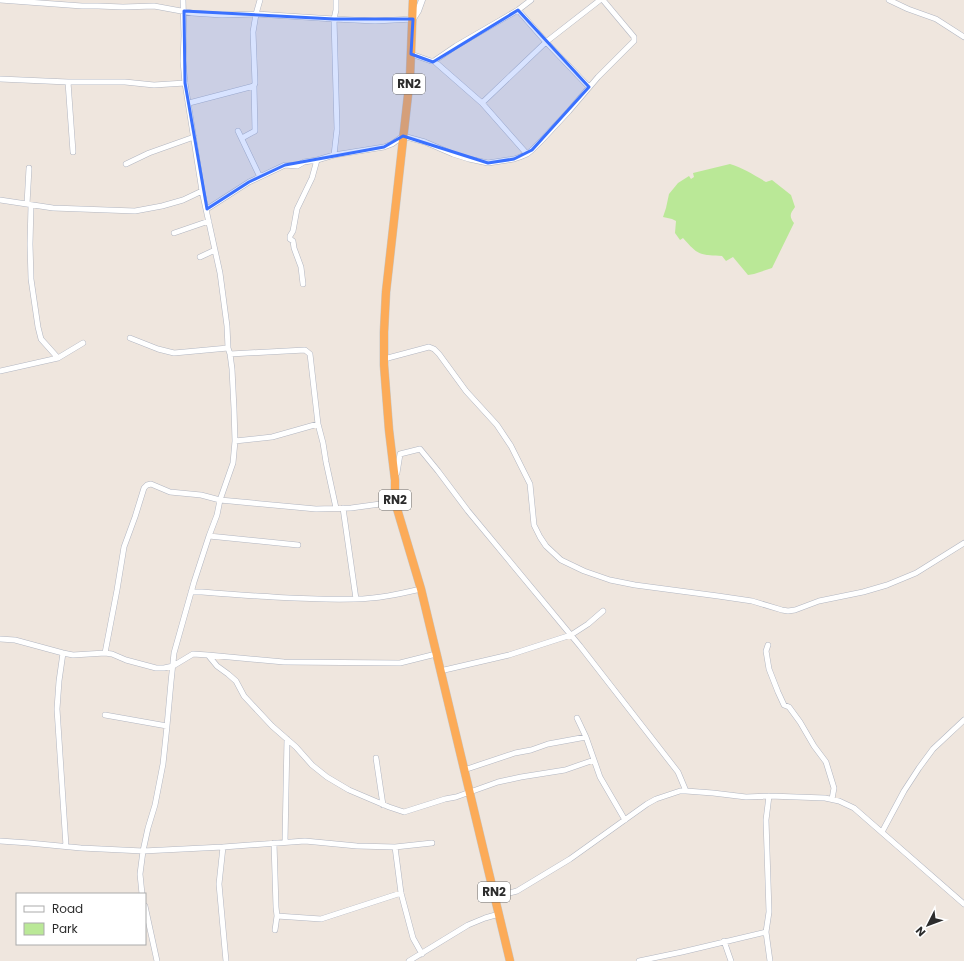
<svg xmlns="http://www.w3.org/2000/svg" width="964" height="961" viewBox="0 0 964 961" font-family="Poppins,sans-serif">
	<rect width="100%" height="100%" fill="#efe6de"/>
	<!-- green -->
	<path fill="#bae897" d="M730,164C743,168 754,175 766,182L772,180L791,195L795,207C790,214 789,216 794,223L772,268L754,274L748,275L733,257L726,261L722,256C699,255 698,255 683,238L680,240L675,233L676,221L672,219L663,217L666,208L669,194L678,183L689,176L691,179L694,177L693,173Z"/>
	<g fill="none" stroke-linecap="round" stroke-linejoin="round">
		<!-- minor casing -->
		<g stroke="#b2b6c1" stroke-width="6">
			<path id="minor" d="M0,0L82,6H98L123,7L154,6L192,13L222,15L256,14L334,19L375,21L413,19
				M889,0L908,9L936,19L964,37
				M518,10L546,42L589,87
				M411,54L431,61H434L456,46L518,10L531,0
				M434,61L482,103L527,154
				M0,79L68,82H125L154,85L185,83
				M68,82L73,152
				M189,103L254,86L255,83L253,32L256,14L260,0
				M482,103L546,42L600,0
				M238,131L259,175L261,176
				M242,138L255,131L254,86
				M334,155L337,129L334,19L336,10V0
				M126,164L149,153L194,137
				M0,200L53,208L135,211L162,206L183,200L202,191
				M27,204L29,168
				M31,205L30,244L31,279L38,327L41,339L58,358
				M207,209L249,182L285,165L297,166L304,162L317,160
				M174,233L209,221
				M200,257L215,250
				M303,284L301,267L294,248L293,241L290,239V236L293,231L297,209L312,178L317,160L334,155L384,147L392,144L403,136L425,142L453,154L469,159L488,163L514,159L520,157L527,154L532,150L542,140L569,111L598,77L634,41V37L603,0
				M130,338L158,349L174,353L228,348
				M230,354L305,350L310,354L318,424L323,443L326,462L336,508
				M384,359L429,347L434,349L439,354L466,391L497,425L511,446L530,484L534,525L540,537L546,546L561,560L584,571L610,580L635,585L718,596L752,601L782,610L788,611L795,610L819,601L863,592L887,585L916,573L964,543
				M0,371L58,358L83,343
				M235,441L272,437L318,424
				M397,473L400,454L420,449L438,471L468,511L580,646L678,772L686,791
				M343,508L356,599
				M209,536L298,545
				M191,592H202C253,596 304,600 355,599C377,599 399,594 421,589
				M0,639L15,640L63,653L73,655L105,653L112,654L126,660L156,668H164L173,666L193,654L208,655L217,666L228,674L236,681L244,696L272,726L296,747L312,765L327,777L349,790L389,807L404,812L445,799L456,797L498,782L521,777L565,770L594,760
				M768,645L766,651L769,669L778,692L784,705L789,707L800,722L814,746L826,762L834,788L832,799
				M63,653L59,681L57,709L66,846
				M105,653L117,590L124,547L135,517L144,488L147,485L151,484L170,492L201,495L220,500L316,509L351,508L395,502
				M208,655L284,662L400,663L436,654
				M440,671L509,655L571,635L588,624L603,611
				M105,715L167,726
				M577,718L586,737
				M376,758L383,805
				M464,770L515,753L531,750L548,744L586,737L600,777L625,820
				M769,796L766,820L769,912L766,932L770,961
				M882,832L904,791L919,768L933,749L964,720
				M0,841L29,843L81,848L143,851L223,847L305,841L357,846L395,847L432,843
				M285,842L287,739
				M274,843L276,907L277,916L275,930
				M223,847L219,884L226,961
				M395,847L401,893L413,938L422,954
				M142,894L140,874L143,851L148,828L155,805L163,764L167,726L171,682L174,653L194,582L209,536L217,515L220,500L233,463L235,441L234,409L232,369L230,354L228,348L227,326L220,273L202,191L185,83L183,61L184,36L183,0
				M495,897L517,891L570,859L647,804L656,799L680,791H686L713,793L746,797L769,796L825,798L839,801L854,808L964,904
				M145,906L157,961
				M277,916L321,919L401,893
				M724,941L731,961
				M409,961L468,925L485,918L499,914
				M639,961L682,952L766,932"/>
		</g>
		<!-- tertiary casing -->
		<g stroke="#b2b6c1" stroke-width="7">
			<path id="tertiary" d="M413,19L418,11L422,0"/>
		</g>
		<!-- trunk casing -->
		<g stroke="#c8c8c8" stroke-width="9">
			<path id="trunk" d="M413,0L410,77L386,292L384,332V365L389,430L395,480V502L421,589L510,961"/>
		</g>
		<!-- minor -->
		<use href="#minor" stroke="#fff" stroke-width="5"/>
		<!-- tertiary -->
		<use href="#tertiary" stroke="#fff" stroke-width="6"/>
		<!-- trunk -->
		<use href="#trunk" stroke="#fcab58" stroke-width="8"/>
	</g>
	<!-- marked area -->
	<path fill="#3a71ff" fill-opacity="0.2" stroke="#3a71ff" stroke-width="3" stroke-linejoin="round" d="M518,10L589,87L532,150L514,159L488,163L403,136L384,147L285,165L249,182L207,209L185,83L184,11L334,19H413L411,54L433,62Z"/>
	<g text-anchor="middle" stroke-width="3" stroke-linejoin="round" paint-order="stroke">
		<!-- shield labels -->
		<g fill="#fff" stroke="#6b6b6b" stroke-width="1">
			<rect x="393" y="74" width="32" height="20" rx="3"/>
			<rect x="379" y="490" width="32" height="20" rx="3"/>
			<rect x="478" y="882" width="32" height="20" rx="3"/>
		</g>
		<g font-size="12" font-weight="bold" fill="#2c2c2c">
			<text x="409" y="88">RN2</text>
			<text x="395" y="504">RN2</text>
			<text x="494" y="896">RN2</text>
		</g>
	</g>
	<!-- legend -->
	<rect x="16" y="893" width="130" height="52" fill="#ffffff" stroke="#ababab"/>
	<rect x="24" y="906" width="20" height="6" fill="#ffffff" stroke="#ababab"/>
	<text x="52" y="913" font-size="12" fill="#2c2c2c">Road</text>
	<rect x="24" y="923" width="20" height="12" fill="#bae897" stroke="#ababab"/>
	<text x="52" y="933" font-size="12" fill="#2c2c2c">Park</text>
	<!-- north arrow -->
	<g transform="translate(928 925) rotate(228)" stroke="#ffffff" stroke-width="3" paint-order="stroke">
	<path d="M0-3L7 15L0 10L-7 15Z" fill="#2c2c2c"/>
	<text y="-6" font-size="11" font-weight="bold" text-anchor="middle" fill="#2c2c2c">N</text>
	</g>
</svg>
